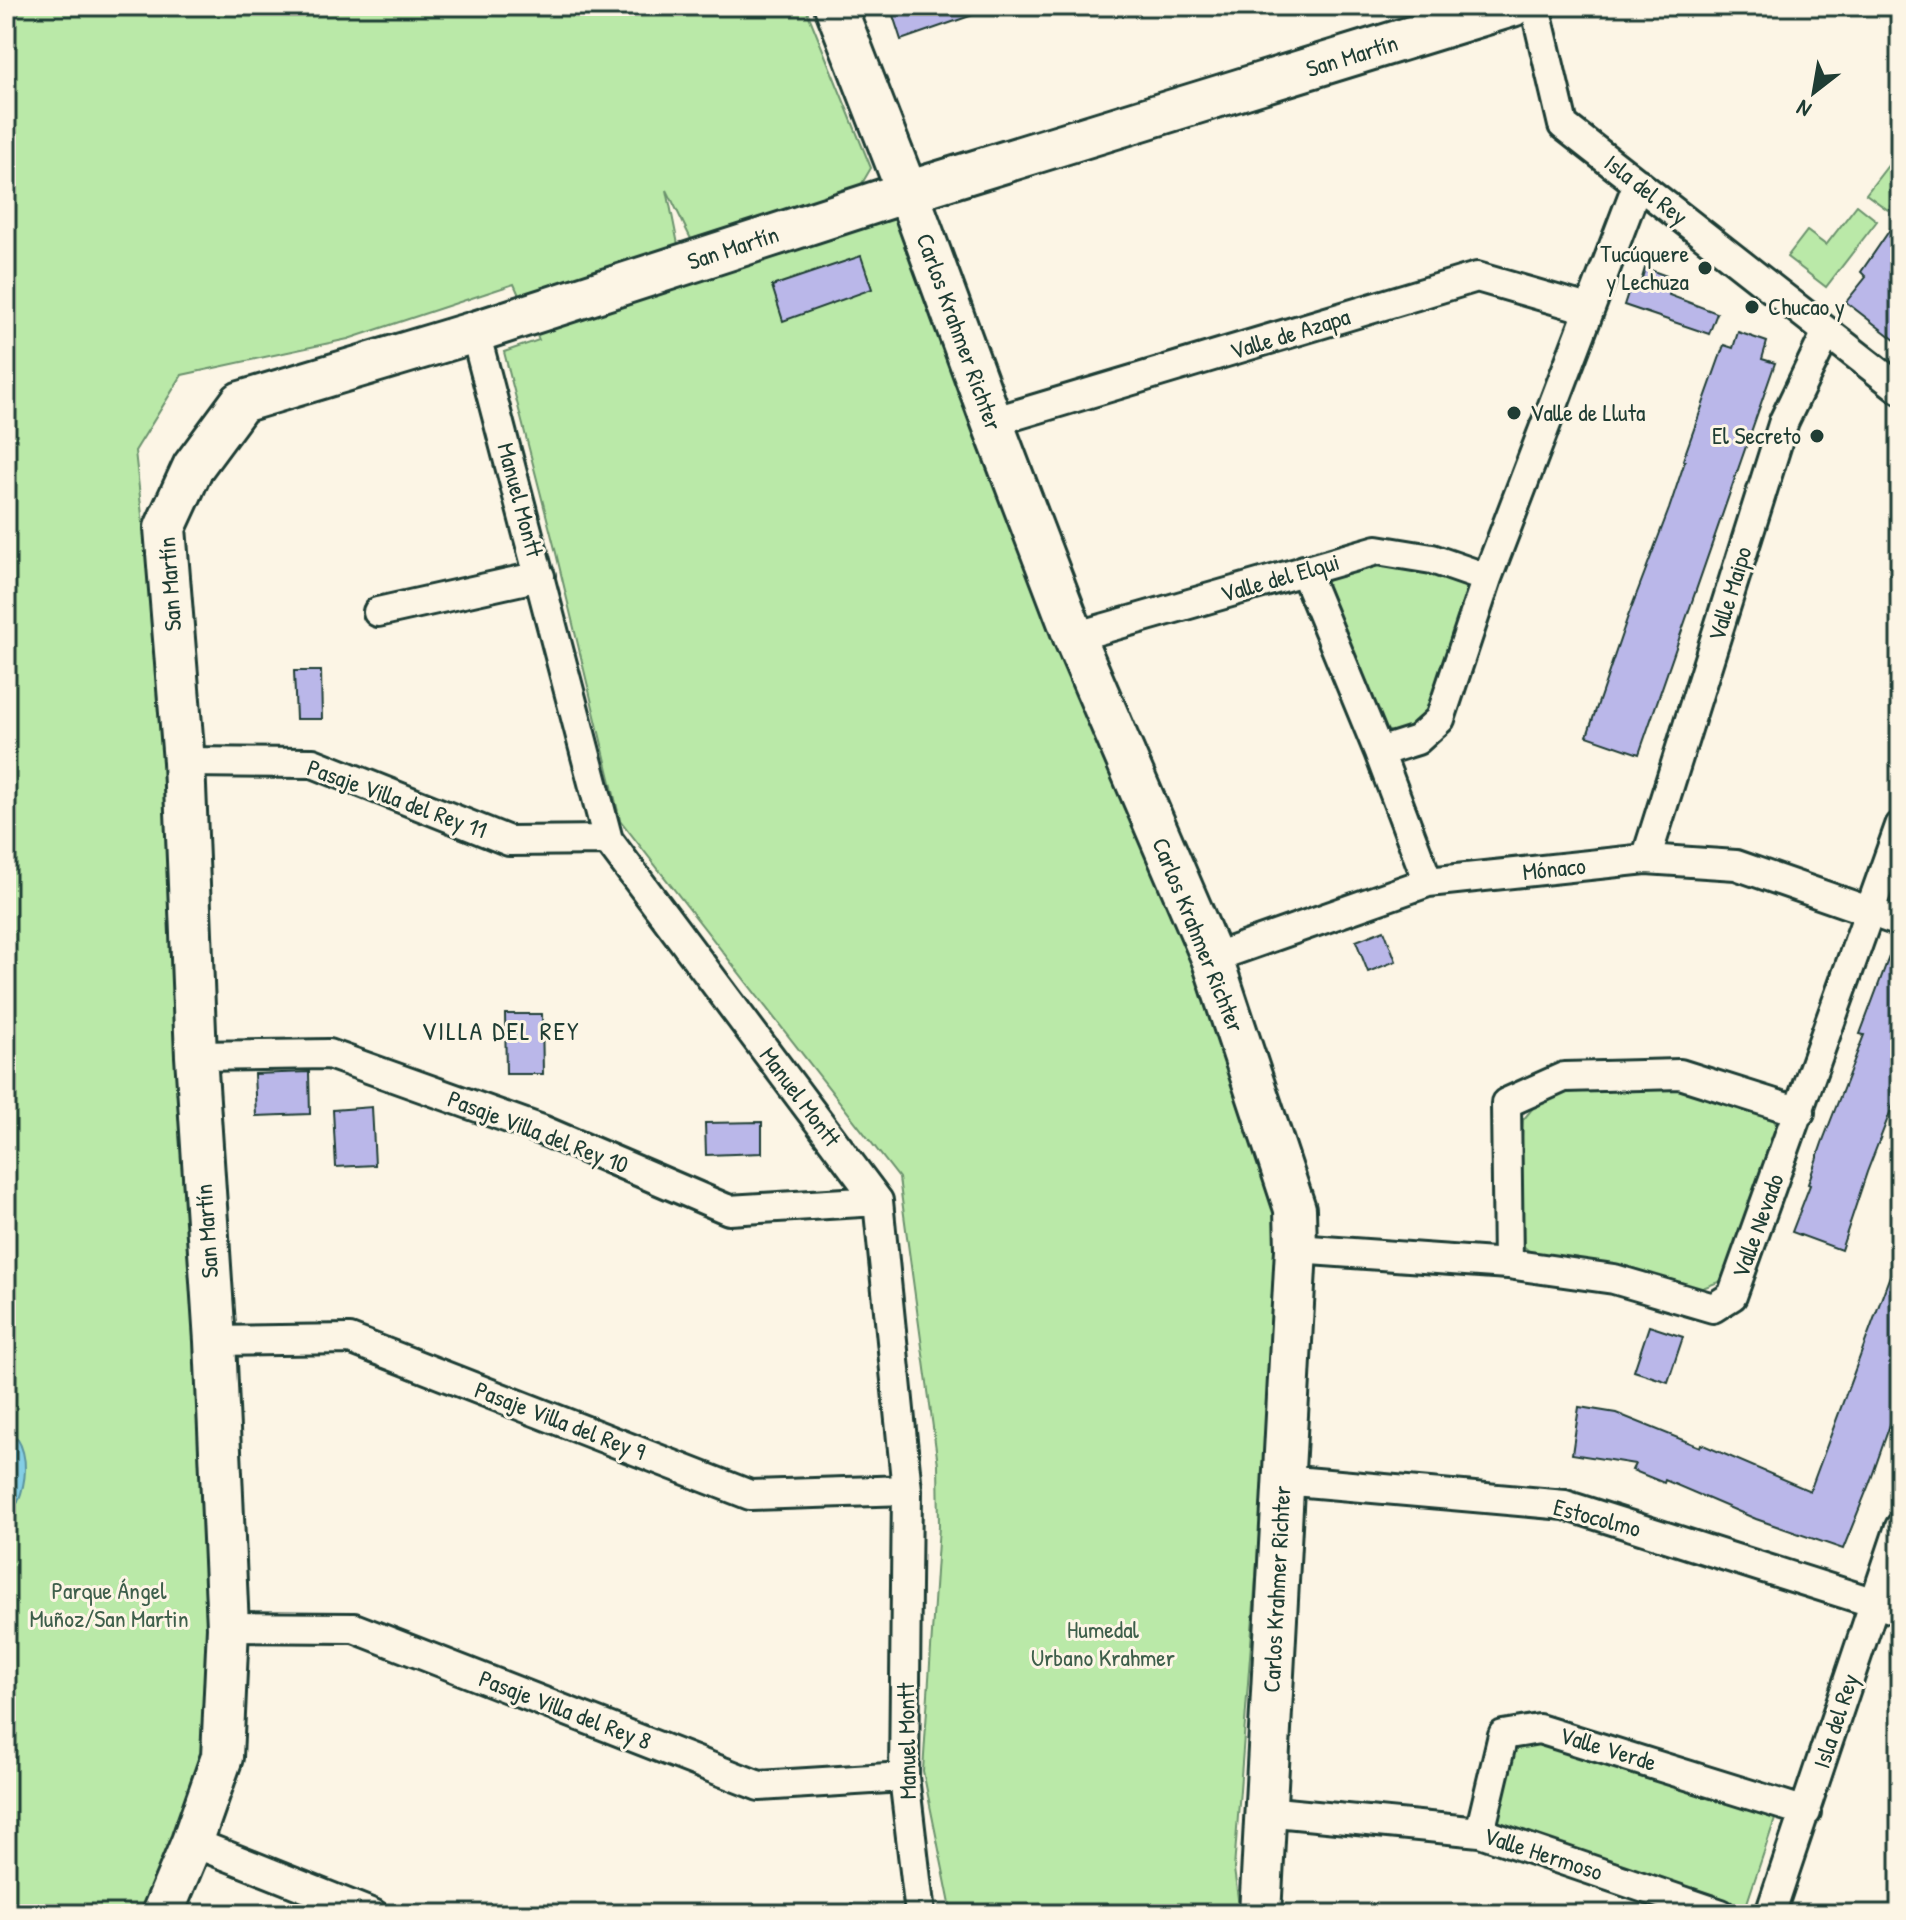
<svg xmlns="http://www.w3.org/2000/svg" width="1906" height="1920" viewBox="0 0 1906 1920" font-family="'Patrick Hand',sans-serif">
	<rect width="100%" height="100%" fill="#fcf5e5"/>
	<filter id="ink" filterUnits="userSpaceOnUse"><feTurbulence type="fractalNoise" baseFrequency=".0125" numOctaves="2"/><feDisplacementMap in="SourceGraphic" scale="16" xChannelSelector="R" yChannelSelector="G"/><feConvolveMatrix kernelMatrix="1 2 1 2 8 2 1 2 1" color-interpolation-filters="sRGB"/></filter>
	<g filter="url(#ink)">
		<!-- green -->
		<path fill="#bae9a8" stroke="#6c936e" stroke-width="2" d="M6,6H805L871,168L857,192L691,239L667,190L684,274L888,216L901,223L1197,968L1283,1218L1234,1869L1240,1914H952L923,1771L939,1526L938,1464L899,1178L620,820L556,553L504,352L539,340L514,284L348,339L182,375L135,451L164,718L160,719L214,1606L209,1735L146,1914H6Z
			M1900,150V194L1888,210L1866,194Z
			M1857,205L1877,221L1826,287L1787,257L1807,231L1826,245Z
			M1383,558L1457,577L1472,598L1430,717L1399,736L1379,726L1324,591L1330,573Z
			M1670,1084L1771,1116L1781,1132L1729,1278L1700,1289L1605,1263L1534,1256L1516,1239L1523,1120L1537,1103L1555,1094Z
			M1544,1737L1761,1810L1775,1819L1745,1909L1501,1827L1493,1808L1509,1751Z"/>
		<!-- water -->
		<path fill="#84cee5" stroke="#5c949e" stroke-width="2" d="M17,1438C29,1457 26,1482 18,1502L6,1490V1448Z"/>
		<!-- building -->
		<path fill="#bab7e9" stroke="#1f3d34" stroke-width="2" d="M890,6H986L987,10L901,40Z
			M1900,215V344L1846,302L1866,277L1861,272Z
			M861,256L872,289L783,321L772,286Z
			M1645,268L1675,279L1669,295L1717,313L1709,334L1624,305L1632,281L1640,285Z
			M1738,332L1767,342L1762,359L1775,363L1639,754L1587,736L1627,619L1669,509L1685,461L1683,460L1724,345L1733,348Z
			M294,671H321L322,719H296Z
			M1384,930L1396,961L1368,972L1356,941Z
			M1896,938L1900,939V1087L1867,1172L1841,1250L1792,1232L1810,1185L1808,1184L1822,1143L1864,1035L1860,1034Z
			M505,1014H542L543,1074H506Z
			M309,1072L310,1114L256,1116L254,1074Z
			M372,1107L375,1165L336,1167L333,1110Z
			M762,1122V1153L706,1155L705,1123Z
			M1898,1254L1900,1255V1396L1870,1482L1843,1549L1756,1519L1665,1480L1664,1483L1632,1470L1635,1464L1572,1454L1579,1407L1616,1413L1700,1447L1701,1444L1810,1491Z
			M1649,1326L1683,1337L1668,1382L1634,1371Z"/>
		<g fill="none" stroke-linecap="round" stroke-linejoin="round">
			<!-- street casing -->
			<g stroke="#1f3d34" stroke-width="34">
				<path id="street" d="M1535,6L1563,125L1900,389
					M475,332L608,840L878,1201L907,1490L904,1777L920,1914
					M992,422L1477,277L1588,309
					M1304,570L1379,752L1428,882
					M378,612L540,576
					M1074,637L1377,550L1432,559L1487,578
					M1379,752L1417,740L1440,719L1487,578L1638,183
					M184,762L313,763L509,841L608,840
					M1646,859L1784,421L1826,334
					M1212,958L1428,882L1646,859L1736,865L1900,922
					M196,1056L329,1054L542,1130L729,1210L878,1201
					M1296,1249L1508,1264L1614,1279L1713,1308L1732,1296L1900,826
					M1508,1264L1506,1103L1564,1077L1680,1074L1800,1112
					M215,1341L350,1339L750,1495L907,1490
					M1283,1480L1565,1505L1900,1611
					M228,1627L354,1628L759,1786L904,1777
					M1265,1811L1480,1832L1721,1914
					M1480,1832L1503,1735L1539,1729L1806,1812
					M192,1842L373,1914
					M1770,1914L1900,1527"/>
			</g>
			<!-- secondary casing -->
			<g stroke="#1f3d34" stroke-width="46">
				<path id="secondary" d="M835,6L917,217L992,422L1074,637L1212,958L1295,1209L1296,1249L1260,1914
					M162,1914L192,1842L222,1757L228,1627L215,1341L196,1056L184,762L165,528L193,467L241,402L475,332L907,192L1512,6"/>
			</g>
			<!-- street -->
			<use href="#street" stroke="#fcf5e5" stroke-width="28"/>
			<!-- secondary -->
			<use href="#secondary" stroke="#fcf5e5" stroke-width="40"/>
		</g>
	</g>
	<!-- markers -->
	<g fill="#1f3d34" stroke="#fcf5e5" stroke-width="3">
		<circle cx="1705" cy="268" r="8"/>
		<circle cx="1752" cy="307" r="8"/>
		<circle cx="1514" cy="413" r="8"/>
		<circle cx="1817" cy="436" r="8"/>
	</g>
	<g text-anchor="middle" stroke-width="6" stroke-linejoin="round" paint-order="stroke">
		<!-- street labels -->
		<g font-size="24" fill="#1f3d34" stroke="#fcf5e5">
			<text transform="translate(1352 56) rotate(-17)" y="8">San Martín</text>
			<text transform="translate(1646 190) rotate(38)" y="8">Isla del Rey</text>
			<text transform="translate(733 248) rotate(-18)" y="8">San Martín</text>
			<text transform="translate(959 332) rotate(70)" y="8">Carlos Krahmer Richter</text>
			<text transform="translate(1290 334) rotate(-17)" y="8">Valle de Azapa</text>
			<text transform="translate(520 500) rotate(75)" y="8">Manuel Montt</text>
			<text transform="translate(1280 578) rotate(-16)" y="8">Valle del Elqui</text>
			<text transform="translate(170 584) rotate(-94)" y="8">San Martín</text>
			<text transform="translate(1730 594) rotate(-73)" y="8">Valle Maipo</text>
			<text transform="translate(397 799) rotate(20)" y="8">Pasaje Villa del Rey 11</text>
			<text transform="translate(1554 869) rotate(-6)" y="8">Mónaco</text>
			<text transform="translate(1198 935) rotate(68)" y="8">Carlos Krahmer Richter</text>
			<text transform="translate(800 1097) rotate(53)" y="8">Manuel Montt</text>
			<text transform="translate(538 1132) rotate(21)" y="8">Pasaje Villa del Rey 10</text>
			<text transform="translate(1758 1226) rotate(-70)" y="8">Valle Nevado</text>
			<text transform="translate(207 1231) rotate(-94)" y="8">San Martín</text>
			<text transform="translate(560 1421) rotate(21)" y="8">Pasaje Villa del Rey 9</text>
			<text transform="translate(1597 1518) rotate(15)" y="8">Estocolmo</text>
			<text transform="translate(1277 1589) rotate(-87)" y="8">Carlos Krahmer Richter</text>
			<text transform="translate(565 1710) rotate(21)" y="8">Pasaje Villa del Rey 8</text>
			<text transform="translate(1836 1721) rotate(-72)" y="8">Isla del Rey</text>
			<text transform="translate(907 1741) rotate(-91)" y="8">Manuel Montt</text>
			<text transform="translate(1608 1749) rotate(17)" y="8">Valle Verde</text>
			<text transform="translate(1543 1854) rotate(18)" y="8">Valle Hermoso</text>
		</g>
		<!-- poi labels -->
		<g font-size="24" fill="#1f3d34" stroke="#fcf5e5" text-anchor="end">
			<text x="1689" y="262">Tucúquere<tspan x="1689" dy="28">y Lechuza</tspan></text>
			<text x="1768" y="315" text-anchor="start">Chucao y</text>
			<text x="1530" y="421" text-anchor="start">Valle de Lluta</text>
			<text x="1801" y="444">El Secreto</text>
		</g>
		<!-- park labels -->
		<g font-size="24" fill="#3e5f4b" stroke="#fcf5e5">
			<text x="109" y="1599">Parque Ángel<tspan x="109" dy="28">Muñoz/San Martin</tspan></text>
			<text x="1103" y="1638">Humedal<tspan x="1103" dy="28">Urbano Krahmer</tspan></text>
		</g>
		<!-- neighbourhood labels -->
		<g font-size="26" letter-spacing="2" fill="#1f3d34" stroke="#fcf5e5">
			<text x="501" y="1040">VILLA DEL REY</text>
		</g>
	</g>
	<!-- margin -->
	<rect width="1906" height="1920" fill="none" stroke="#fcf5e5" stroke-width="32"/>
	<rect x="16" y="16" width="1874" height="1888" fill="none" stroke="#1f3d34" stroke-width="3" filter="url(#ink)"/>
	<!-- north arrow -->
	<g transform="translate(1814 92) rotate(211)" stroke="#fcf5e5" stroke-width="6" paint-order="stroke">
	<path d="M0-6L14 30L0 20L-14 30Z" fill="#1f3d34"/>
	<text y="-12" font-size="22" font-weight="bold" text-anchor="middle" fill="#1f3d34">N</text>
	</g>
</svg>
